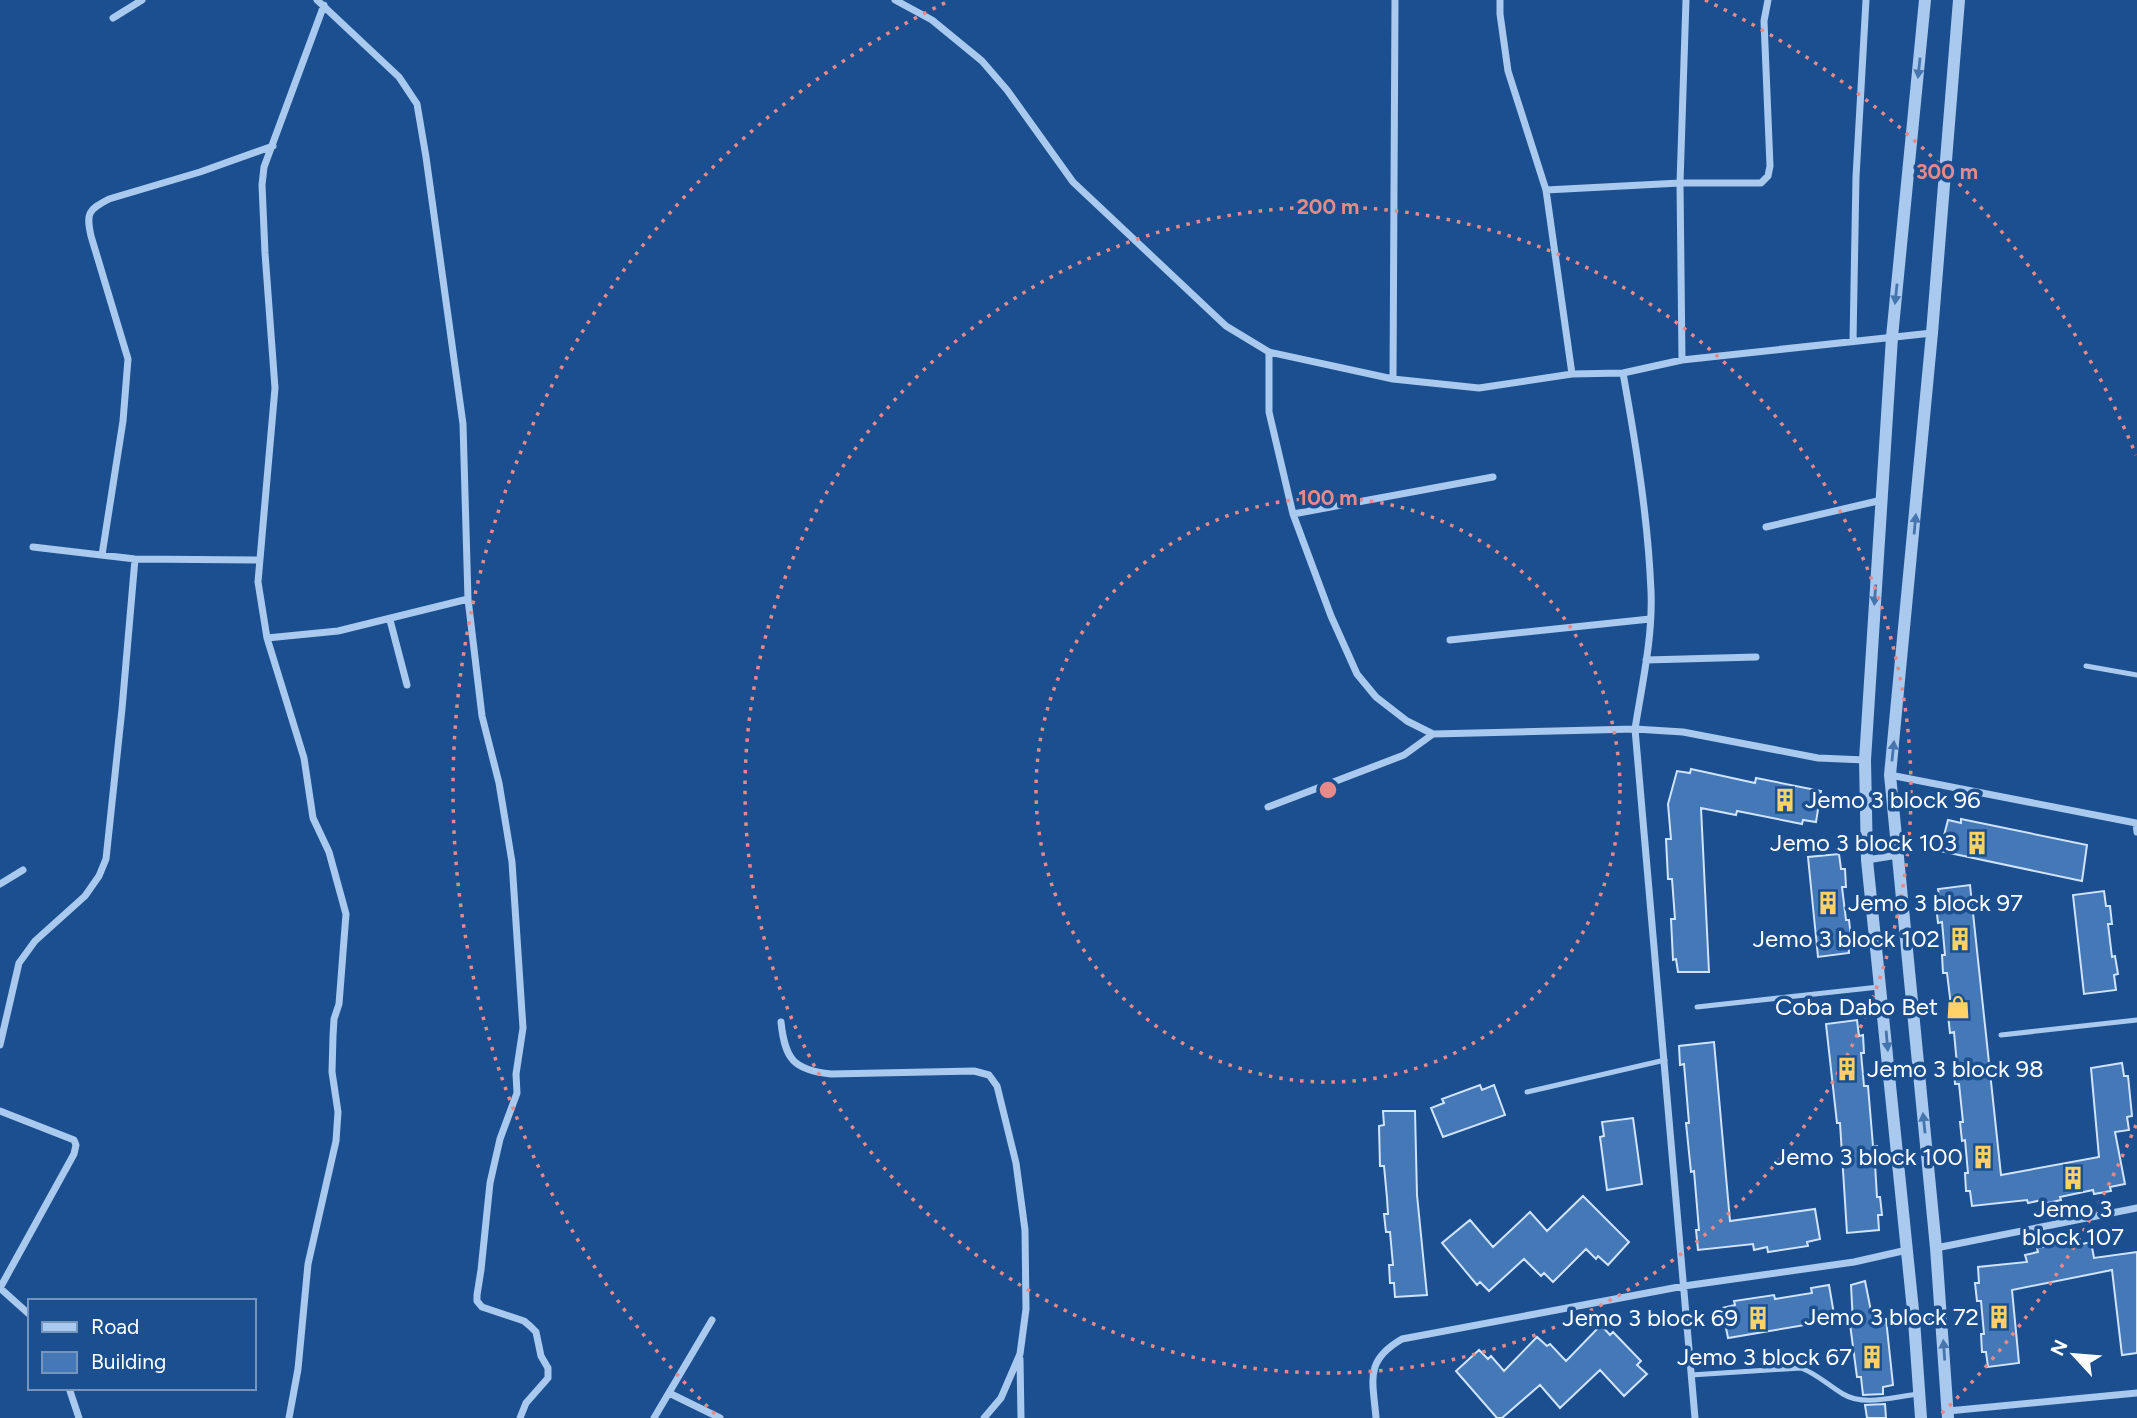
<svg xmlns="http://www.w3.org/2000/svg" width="2137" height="1418" viewBox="0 0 2137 1418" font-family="Figtree,sans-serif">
	<rect width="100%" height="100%" fill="#1b4f8f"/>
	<!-- building -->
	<path fill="#4478b7" stroke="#cfe3fa" stroke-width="2" d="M1691,769L1755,783L1756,778L1821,791L1816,822L1803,820L1802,824L1737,811L1736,815L1701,808L1709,972H1678L1676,959L1673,960L1671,919H1675L1672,879H1668L1666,839H1671L1668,804L1677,771L1690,773Z
		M1961,819L2087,845L2082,881L1940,851L1948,820L1961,823Z
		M1839,854L1841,869H1845L1846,887H1842L1846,920H1849L1851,938H1848L1849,953L1818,957L1808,857Z
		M1970,885L2001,1175L2099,1157L2091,1068L2122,1063L2124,1076H2128L2132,1116L2127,1117L2129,1130L2115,1132L2125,1184L2110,1187L2111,1191L2094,1194L2093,1190L2060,1197L2061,1200L2043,1204L2042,1200L2028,1203L2027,1200L1972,1206L1970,1191H1966L1965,1173H1968L1965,1140L1962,1141L1960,1122H1963L1959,1084H1955L1954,1066L1957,1065L1954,1032L1950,1033L1948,1015L1952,1014L1947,973H1943L1942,955H1945L1942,922L1938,923L1936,905L1940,904L1938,889Z
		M2104,891L2106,906H2110L2112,924H2108L2112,957L2115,956L2118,974L2114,975L2116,990L2084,994L2073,895Z
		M1857,1020L1859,1036L1863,1035L1864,1053H1861L1864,1086H1868L1873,1146H1877L1878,1164H1875L1877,1197H1880L1882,1215H1878L1879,1230L1847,1233L1840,1123H1837L1826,1024Z
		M1714,1042L1730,1221L1815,1209L1820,1239L1807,1242L1808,1246L1768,1252L1767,1247L1754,1250L1753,1244L1698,1250L1696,1230H1699L1694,1171L1691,1172L1686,1123H1689L1684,1064L1680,1065L1679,1046Z
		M1480,1085L1482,1090L1494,1085L1505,1115L1443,1137L1431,1108L1444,1103L1442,1099Z
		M1383,1111H1415L1417,1195L1427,1295L1395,1297L1394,1283H1390L1389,1265H1393L1390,1232H1386L1384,1214H1388L1387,1198L1384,1166H1380L1379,1126L1384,1125Z
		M1633,1118L1642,1184L1607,1190L1600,1137L1604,1136L1602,1122Z
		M1583,1196L1629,1242L1608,1265L1598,1256L1596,1259L1586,1249L1553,1282L1544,1273L1541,1276L1524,1259L1489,1291L1480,1282L1477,1285L1442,1243L1470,1220L1493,1247L1530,1212L1547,1231Z
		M2077,1241L2078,1245L2091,1242L2094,1258L2137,1252V1353L2122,1355L2112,1270L2012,1290L2019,1363L1988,1367L1986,1352H1982L1981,1334H1984L1981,1301H1977L1975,1283H1979L1978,1267L2027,1262L2025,1255L2038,1252L2037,1248Z
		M1865,1281L1873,1321L1886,1319L1893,1385L1883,1387V1394L1863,1395L1861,1377H1857L1850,1324L1853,1323L1851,1285Z
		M1829,1285L1835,1320L1728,1338L1722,1308L1735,1305L1734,1301L1774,1295L1775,1299L1812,1293L1811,1288Z
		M1601,1325L1610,1335L1613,1332L1641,1361L1637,1365L1647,1374L1624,1396L1600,1370L1560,1408L1540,1385L1502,1418H1497L1456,1371L1479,1350L1488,1359L1491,1356L1504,1371L1537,1337L1547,1346L1550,1344L1566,1361Z
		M1885,1404L1886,1418H1867L1865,1405Z"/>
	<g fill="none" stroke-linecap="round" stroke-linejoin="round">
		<!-- service -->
		<path stroke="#a9c9ee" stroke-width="5" d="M2086,666L2137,675
			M1697,1007L1879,987
			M2001,1035L2137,1020
			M1527,1092L1665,1060
			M1691,1375L1801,1368C1817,1374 1828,1385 1843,1394C1864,1407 1896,1396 1919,1394"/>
		<!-- minor -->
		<path stroke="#a9c9ee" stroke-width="7" d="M317,0L399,77L417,104L426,157L463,424L468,599L482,716L499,783L512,862L523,1028L516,1074L517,1093L500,1139L490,1183L481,1270L477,1295V1301L482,1307L524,1321L530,1326L536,1332L541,1356L548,1368V1378L526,1403L520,1418
			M895,0L932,20L982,61L1007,90L1073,182L1226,326L1269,352L1393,379L1479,388L1572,374L1623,373L1682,360L1932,333
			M1500,0V14L1508,71L1546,190L1572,374
			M113,18L142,0
			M1546,190L1680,183H1761L1768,176L1770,166L1764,21L1768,0
			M1853,341L1856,177L1866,0
			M1269,352V412L1293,514L1331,616L1357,674L1376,697L1407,721L1433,734L1635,729L1683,732L1818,758L1865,760
			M1682,360L1680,183L1686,0
			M1623,373C1636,445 1648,518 1651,591C1653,637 1642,684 1635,729L1695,1418
			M1393,379L1395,0
			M1293,514L1493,477
			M1766,527L1882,500
			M33,547L135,559L260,560
			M102,555L123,421L128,359L91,236C86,213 88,210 109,199L200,172L273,146
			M390,620L407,685
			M267,638L338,631L468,599
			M1450,640L1650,619
			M1646,660L1756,657
			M1890,775L2136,823L2137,832
			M1268,807L1404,755L1433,734
			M1867,860L1898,855
			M0,884L23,870
			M781,1022C785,1059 793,1070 831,1074L974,1071L989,1075L997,1086L1016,1163L1025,1230L1026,1309L1020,1354L1001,1398L984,1418
			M0,1045L19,963L35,941L85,896L99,876L106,859L122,709L135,559
			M0,1111L74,1140L76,1145L74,1154L0,1288
			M1936,1248L2137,1208
			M0,1288L30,1315
			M1914,1320L1942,1316
			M1020,1359L1021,1418
			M69,1388L79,1418
			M669,1393L720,1418
			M1948,1411L2137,1393
			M289,1418L298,1369L308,1264L336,1141L338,1112L332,1072L333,1036L334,1019L339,1004L346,914L329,852L313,818L304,758L267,638L258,582L275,388L265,253L262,185L264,167L324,5
			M654,1418L712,1320
			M1376,1418C1373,1380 1364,1361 1402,1339L1684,1286L1854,1262L1907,1250"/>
		<!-- tertiary -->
		<path stroke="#a9c9ee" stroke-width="12" d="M1921,1418L1914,1320L1867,860L1865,760L1892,337L1925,0
			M1948,1418L1936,1248L1890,775L1932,333L1959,0"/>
	</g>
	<!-- one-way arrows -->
	<defs><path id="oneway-solid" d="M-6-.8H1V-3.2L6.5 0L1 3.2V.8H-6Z" transform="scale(1.75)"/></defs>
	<g fill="#4674ac">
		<use href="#oneway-solid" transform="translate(1919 68) rotate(96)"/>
		<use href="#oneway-solid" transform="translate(1896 294) rotate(96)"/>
		<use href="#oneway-solid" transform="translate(1915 524) rotate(-85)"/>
		<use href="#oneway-solid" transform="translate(1875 595) rotate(94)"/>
		<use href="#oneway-solid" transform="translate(1893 751) rotate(-84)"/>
		<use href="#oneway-solid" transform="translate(1887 1041) rotate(85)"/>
		<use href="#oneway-solid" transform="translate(1924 1123) rotate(-96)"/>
		<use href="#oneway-solid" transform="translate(1944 1350) rotate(-94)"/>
	</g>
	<!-- distance rings -->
	<g fill="none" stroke="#e88989" stroke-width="3.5" stroke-dasharray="3.5 7">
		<circle cx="1328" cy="790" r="292"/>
		<circle cx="1328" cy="790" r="583"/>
		<path d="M2136 1125A875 875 0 0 1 1941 1414M715 1414A875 875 0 0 1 951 0M1705 0A875 875 0 0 1 2136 455"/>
	</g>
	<!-- icons -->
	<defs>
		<g id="building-bare" transform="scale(1.89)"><path d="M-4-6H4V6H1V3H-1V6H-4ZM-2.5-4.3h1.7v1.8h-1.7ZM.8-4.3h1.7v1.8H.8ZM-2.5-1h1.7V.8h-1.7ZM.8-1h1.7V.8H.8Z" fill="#ffd166" stroke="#1b4f8f" stroke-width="2.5" paint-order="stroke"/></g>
		<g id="shop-bare" transform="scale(1.89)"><path d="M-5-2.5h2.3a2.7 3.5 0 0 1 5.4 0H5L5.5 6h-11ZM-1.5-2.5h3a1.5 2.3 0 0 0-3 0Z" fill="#ffd166" stroke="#1b4f8f" stroke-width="2.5" paint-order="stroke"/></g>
	</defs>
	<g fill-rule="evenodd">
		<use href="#building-bare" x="1785" y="800"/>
		<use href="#building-bare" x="1977" y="843"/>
		<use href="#building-bare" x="1828" y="903"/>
		<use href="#building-bare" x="1960" y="939"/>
		<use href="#shop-bare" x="1958" y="1007"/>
		<use href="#building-bare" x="1847" y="1069"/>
		<use href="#building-bare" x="1983" y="1157"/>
		<use href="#building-bare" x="2073" y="1178"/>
		<use href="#building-bare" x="1999" y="1317"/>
		<use href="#building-bare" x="1758" y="1318"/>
		<use href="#building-bare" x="1872" y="1357"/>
	</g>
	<g text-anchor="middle" stroke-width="7" stroke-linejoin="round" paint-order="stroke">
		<!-- poi labels -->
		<g font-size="24" fill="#fff" stroke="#1b4f8f" text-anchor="end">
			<text x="1805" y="808" text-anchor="start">Jemo 3 block 96</text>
			<text x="1957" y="851">Jemo 3 block 103</text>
			<text x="1848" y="911" text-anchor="start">Jemo 3 block 97</text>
			<text x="1940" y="947">Jemo 3 block 102</text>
			<text x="1938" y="1015">Coba Dabo Bet</text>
			<text x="1867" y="1077" text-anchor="start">Jemo 3 block 98</text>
			<text x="1963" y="1165">Jemo 3 block 100</text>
			<text x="2073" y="1217" text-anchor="middle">Jemo 3<tspan x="2073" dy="28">block 107</tspan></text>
			<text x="1979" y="1325">Jemo 3 block 72</text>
			<text x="1738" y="1326">Jemo 3 block 69</text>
			<text x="1852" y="1365">Jemo 3 block 67</text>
		</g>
	</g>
	<circle cx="1328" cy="790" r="10" fill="#e88989" stroke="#1b4f8f" stroke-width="3.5"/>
	<g font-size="21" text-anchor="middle" font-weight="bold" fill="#e88989" stroke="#1b4f8f" stroke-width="7" stroke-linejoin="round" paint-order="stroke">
		<text x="1947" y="179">300 m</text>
		<text x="1328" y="214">200 m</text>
		<text x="1328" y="505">100 m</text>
	</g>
	<!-- legend -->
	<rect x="28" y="1299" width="228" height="91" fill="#1b4f8f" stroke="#7695bc" stroke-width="2"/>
	<rect x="42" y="1322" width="35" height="10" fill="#a9c9ee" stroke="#7695bc" stroke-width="2"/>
	<text x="91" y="1334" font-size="21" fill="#ffffff">Road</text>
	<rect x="42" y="1352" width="35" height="21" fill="#4478b7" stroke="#7695bc" stroke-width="2"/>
	<text x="91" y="1369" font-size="21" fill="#ffffff">Building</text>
	<!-- north arrow -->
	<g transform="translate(2074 1355) rotate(296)" stroke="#1b4f8f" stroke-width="5" paint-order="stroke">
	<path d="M0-5L12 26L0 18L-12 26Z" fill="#ffffff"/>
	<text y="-10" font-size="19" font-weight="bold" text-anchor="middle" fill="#ffffff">N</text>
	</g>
</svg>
